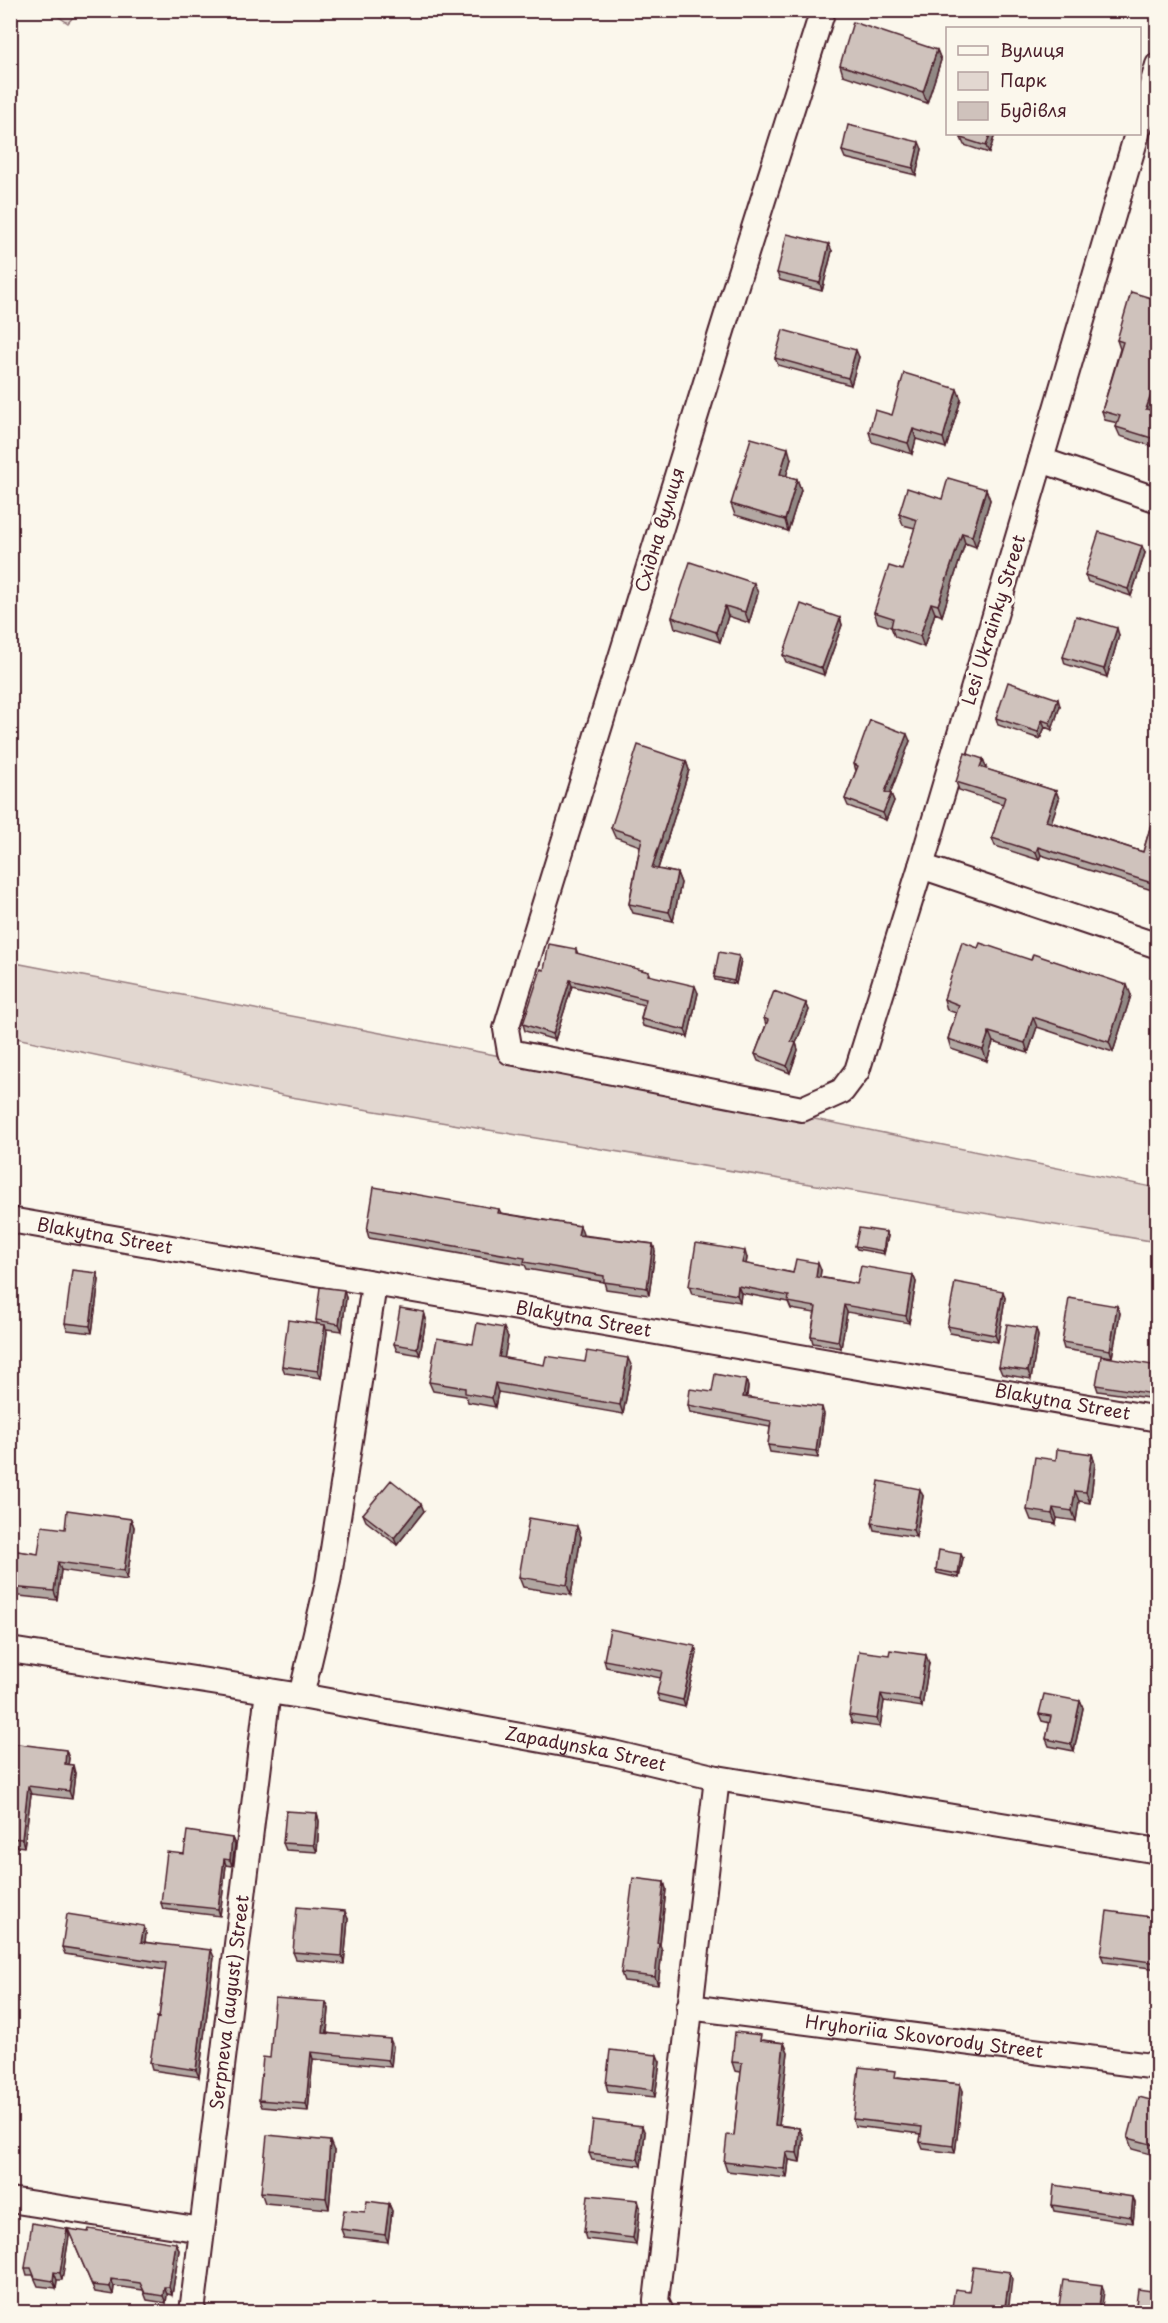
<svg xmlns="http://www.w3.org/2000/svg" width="1168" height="2323" viewBox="0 0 1168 2323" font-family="'Playpen Sans',sans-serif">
	<rect width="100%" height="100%" fill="#fbf7ec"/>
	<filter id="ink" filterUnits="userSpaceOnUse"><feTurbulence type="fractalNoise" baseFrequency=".0167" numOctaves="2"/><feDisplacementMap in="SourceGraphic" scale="12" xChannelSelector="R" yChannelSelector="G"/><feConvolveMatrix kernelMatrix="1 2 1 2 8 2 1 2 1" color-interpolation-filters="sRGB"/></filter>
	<g filter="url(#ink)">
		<!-- green -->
		<path fill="#e2d7d0" stroke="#967b7e" stroke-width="1.5" d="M50,11L78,10V11L68,23Z
			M10,962L516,1059L1157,1188V1242L291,1097L11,1037Z"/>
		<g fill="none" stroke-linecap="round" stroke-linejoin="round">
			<!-- minor casing -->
			<g stroke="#4a1f2b" stroke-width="28">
				<g id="minor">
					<path d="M823,10L737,282L506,1029L510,1052L802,1109L842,1091L857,1071L921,866"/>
					<path d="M1140,126L1158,65"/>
					<path d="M1137,134L921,866L1158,946"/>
					<path d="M1041,460L1158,500"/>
					<path id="s1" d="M10,1220L1158,1419"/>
					<path id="s2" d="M10,1650L301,1696L613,1753L717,1778L1158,1851"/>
					<path d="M301,1696L328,1582L374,1285"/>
					<path id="s3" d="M689,2007L1158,2067"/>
					<path d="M10,2200L202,2230"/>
					<path id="s4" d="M192,2312L268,1691"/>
					<path d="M661,2312L656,2301L717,1778"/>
				</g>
			</g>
			<!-- minor -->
			<use href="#minor" stroke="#fbf7ec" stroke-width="24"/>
		</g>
		<!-- wall -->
		<path fill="#b2a7a2" stroke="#4a1f2b" stroke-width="1.5" d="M937,50L941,60L927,103L843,75L840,65Z
			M995,134L989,153L964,145L961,138Z
			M922,149L916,175L845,158L842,151Z
			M832,251L822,291L780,280L777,273Z
			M1158,300V394L1152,410L1158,412V448L1120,436L1116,427L1118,423L1105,420L1102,411L1120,349L1117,340Z
			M859,357L851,385L778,365L775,358Z
			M961,399L946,448L916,439L912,454L872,442L869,432L892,415Z
			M791,459L786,476L797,479L801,490L788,531L735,515L731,504Z
			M986,489L990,500L976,547L965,543L942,616L935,613L924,647L895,637L891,627L878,623L874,612L902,570L915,528L903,525L899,514L942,499Z
			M1145,553L1131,596L1088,582L1085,575Z
			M758,593L749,623L728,616L720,642L675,628L672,617Z
			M840,618L842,625L824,675L786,662L783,655Z
			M1119,635L1107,677L1065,664L1063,657Z
			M1060,706L1052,730L1045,727L1040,739L998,725L996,718Z
			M910,741L890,793L891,794L894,801L886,820L848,806L845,799L856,771L854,764Z
			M983,759L986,767L985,769L1056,791L1059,799L1051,822L1143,852L1158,801V892L1041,855L1039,860L995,846L992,838L1003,804L959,790L956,782Z
			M686,761L689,770L658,869L677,873L681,883L673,921L633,913L629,904L640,846L615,837L611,828Z
			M576,949L578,954L649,972L651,976L698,993L688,1037L643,1026L641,1019L644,1005L572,986L555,1040L525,1031L523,1024L544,970Z
			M741,960L736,984L715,980L714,977Z
			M1131,995L1113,1052L1037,1027L1028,1053L993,1042L987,1061L951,1049L948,1039L956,1013L947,1010L944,999Z
			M806,1003L809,1010L796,1043L798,1050L790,1073L758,1061L755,1054L766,1025L764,1018Z
			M499,1209L501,1213L580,1226L582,1235L653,1244L655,1251L649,1295L606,1289L604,1282L527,1269L525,1265L369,1238L367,1231Z
			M888,1236L884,1254L857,1249L855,1246Z
			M747,1258L746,1264L793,1273L821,1270L820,1277L857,1284L913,1275L916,1282L909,1323L847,1312L841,1348L813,1343L811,1336L815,1313L791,1309L788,1302L741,1293L740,1302L692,1294L689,1286Z
			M97,1273L99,1280L92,1333L67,1330L65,1323Z
			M346,1298L342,1331L326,1329L327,1332L321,1378L285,1373L282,1366L317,1324L316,1320Z
			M1005,1298L998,1342L950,1333L947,1326Z
			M1117,1306L1120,1313L1112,1357L1064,1349L1062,1342Z
			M424,1312L426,1319L420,1355L397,1351L394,1344Z
			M1036,1329L1038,1336L1031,1379L1002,1374L999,1367Z
			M508,1337L504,1358L544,1365L585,1362L632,1367L623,1414L498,1392L495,1407L468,1402L466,1396L433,1391L429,1382L473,1344Z
			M1158,1366V1386L1155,1399L1098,1391L1096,1385Z
			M746,1380L748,1387L747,1397L824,1414L818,1458L770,1452L768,1445L770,1427L690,1412L688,1405L712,1392Z
			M1092,1454L1095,1464L1090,1503L1079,1501L1076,1521L1057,1518L1056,1524L1031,1520L1027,1510L1056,1460Z
			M923,1496L916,1537L874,1530L872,1523Z
			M424,1511L397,1545L366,1521L363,1514Z
			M131,1519L134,1527L127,1580L61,1570L57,1600L10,1595V1550L38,1554L65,1529Z
			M581,1537L571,1595L523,1587L519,1577Z
			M963,1558L959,1578L937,1573L936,1570Z
			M697,1653L685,1707L660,1701L657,1694L661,1678L606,1667L604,1660Z
			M929,1663L922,1707L884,1701L880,1727L852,1723L849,1715Z
			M1080,1701L1083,1708L1074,1751L1049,1746L1046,1739L1050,1723L1042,1721L1039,1714Z
			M10,1743L69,1758L68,1765L75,1773L72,1799L31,1794L24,1847L10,1845Z
			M317,1813L319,1821L317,1852L286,1850L283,1843Z
			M232,1838L235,1845L232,1866L226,1865L220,1916L163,1909L161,1903L184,1854Z
			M664,1882L666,1889L660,1945L662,1951L658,1985L624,1981L621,1973Z
			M1158,1918V1969L1104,1962L1101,1955Z
			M348,1919L344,1964L296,1959L293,1952Z
			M146,1933L145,1942L214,1957L199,2077L152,2070L150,2063L159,2018L165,1970L65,1954L62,1947Z
			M329,2009L327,2033L393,2046L391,2067L313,2059L308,2111L262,2107L259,2100L270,2058Z
			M763,2040L784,2043L788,2052L779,2125L799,2128L803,2137L800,2162L789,2160L787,2178L727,2171L724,2162L734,2136L741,2072L735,2071L732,2062Z
			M660,2062L655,2097L608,2092L606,2084Z
			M898,2077L960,2084L963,2091L955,2153L923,2149L920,2142L921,2134L855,2126L853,2119Z
			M1158,2102V2156L1132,2149L1128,2138Z
			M645,2133L641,2166L592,2160L589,2153Z
			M334,2151L329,2209L265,2203L261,2192Z
			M1133,2197L1135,2203L1133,2223L1054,2211L1052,2205Z
			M389,2204L392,2211L388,2242L344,2237L341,2229L365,2212Z
			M640,2207L636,2245L586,2239L584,2232Z
			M67,2229L69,2236L62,2280H57L56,2288L38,2286L33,2275H27L25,2268Z
			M68,2229L179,2250L172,2295L167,2294L166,2303L147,2300L143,2290L114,2286L113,2295L95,2292Z"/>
		<!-- shaded-wall -->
		<path fill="#918884" stroke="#4a1f2b" stroke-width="1.5" d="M937,50L941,60L927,103L923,92Z
			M990,134H995L989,153L986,146Z
			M919,142L922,149L916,175L913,168Z
			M829,244L832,251L822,291L820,283Z
			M856,350L859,357L851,385L848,378Z
			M1158,375V394L1150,418L1146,409Z
			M957,389L961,399L946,448L943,438Z
			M913,429L916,439L912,454L908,443Z
			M788,448L791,459L784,485L780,474Z
			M797,479L801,490L788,531L785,520Z
			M986,489L990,500L976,547L972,536Z
			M962,533L965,543L942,616L938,605Z
			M1142,546L1145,553L1131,596L1128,589Z
			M754,583L758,593L749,623L745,612Z
			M931,603L935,613L924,647L920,636Z
			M725,606L728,616L720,642L716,632Z
			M840,618L842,625L824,675L822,668Z
			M1117,628L1119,635L1107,677L1104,669Z
			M1058,699L1060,706L1052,730L1050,723Z
			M1042,720L1045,727L1040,739L1038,732Z
			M907,734L910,741L888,799L885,792Z
			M983,759L986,767L983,776L980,767Z
			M686,761L689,770L655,878L652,868Z
			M1056,791L1059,799L1049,829L1046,821Z
			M891,794L894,801L886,820L883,813Z
			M1038,847L1041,855L1039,860L1036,852Z
			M677,873L681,883L673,921L669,912Z
			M1158,875V892L1155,884Z
			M739,956L741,960L736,984L734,981Z
			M570,980L572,986L555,1040L553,1034Z
			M1127,985L1131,995L1113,1052L1109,1042Z
			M695,986L698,993L688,1037L685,1030Z
			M806,1003L809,1010L796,1043L798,1050L790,1073L787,1066L791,1041Z
			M1033,1017L1037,1027L1028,1053L1025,1043Z
			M989,1032L993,1042L987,1061L983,1050Z
			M580,1226L583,1234L581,1242L578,1235Z
			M886,1232L888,1236L884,1254L883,1251Z
			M653,1244L655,1251L649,1295L647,1288Z
			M745,1251L747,1258L745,1270L742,1263Z
			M818,1263L821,1270L819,1284L816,1277Z
			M97,1273L99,1280L92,1333L90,1326Z
			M913,1275L916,1282L909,1323L906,1316Z
			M738,1286L741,1293L740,1302L737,1295Z
			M344,1290L346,1298L342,1331L339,1324Z
			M1003,1291L1005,1298L998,1342L995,1335Z
			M844,1305L847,1312L841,1348L838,1341Z
			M1117,1306L1120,1313L1112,1357L1110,1350Z
			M424,1312L426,1319L420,1355L417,1348Z
			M325,1325L327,1332L321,1378L318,1371Z
			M504,1328L508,1337L503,1366L499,1357Z
			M1036,1329L1038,1336L1031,1379L1028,1371Z
			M628,1358L632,1367L623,1414L620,1405Z
			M1158,1370V1386L1155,1399L1153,1394Z
			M746,1380L748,1387L745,1404L743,1397Z
			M495,1383L498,1392L495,1407L492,1398Z
			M822,1407L824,1414L818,1458L816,1451Z
			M1092,1454L1095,1464L1090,1503L1086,1492Z
			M920,1489L923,1496L916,1537L913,1530Z
			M1075,1491L1079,1501L1076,1521L1072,1511Z
			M421,1504L424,1511L397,1545L394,1538Z
			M1053,1508L1057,1518L1056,1524L1052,1514Z
			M131,1519L134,1527L127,1580L124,1571Z
			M577,1526L581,1537L571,1595L567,1585Z
			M961,1554L963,1558L959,1578L958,1574Z
			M58,1562L61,1570L57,1600L54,1591Z
			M695,1646L697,1653L685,1707L683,1700Z
			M926,1655L929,1663L922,1707L919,1700Z
			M881,1694L884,1701L880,1727L877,1719Z
			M1080,1701L1083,1708L1074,1751L1071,1744Z
			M66,1750L69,1758L67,1772L65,1764Z
			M73,1765L75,1773L72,1799L69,1791Z
			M28,1786L31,1794L24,1847L22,1839Z
			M317,1813L319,1821L317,1852L314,1845Z
			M232,1838L235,1845L232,1866L230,1860Z
			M224,1859L226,1865L220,1916L218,1909Z
			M664,1882L666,1889L660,1945L662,1951L658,1985L655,1977L657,1943Z
			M345,1911L348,1919L344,1964L342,1956Z
			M144,1926L146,1933L144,1949L141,1942Z
			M211,1950L214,1957L199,2077L196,2070Z
			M326,2002L329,2009L326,2040L323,2033Z
			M390,2039L393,2046L391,2067L388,2060Z
			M784,2043L788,2052L778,2134L775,2125Z
			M311,2052L313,2059L308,2111L306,2104Z
			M657,2055L660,2062L655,2097L653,2090Z
			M960,2084L963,2091L955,2153L953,2146Z
			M642,2126L645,2133L641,2166L638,2159Z
			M799,2128L803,2137L800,2162L797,2153Z
			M330,2141L334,2151L329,2209L326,2198Z
			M786,2152L789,2160L787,2178L784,2169Z
			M1133,2197L1135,2203L1133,2223L1131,2217Z
			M638,2200L640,2207L636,2245L633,2238Z
			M389,2204L392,2211L388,2242L385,2235Z
			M67,2229L69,2236L62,2280L60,2273Z
			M176,2243L179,2250L172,2295L169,2287Z
			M54,2272L57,2280L56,2288L53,2281Z
			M1010,2272L1012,2279L1008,2313H1004Z
			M111,2279L114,2286L113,2295L110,2287Z
			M1102,2285L1104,2292L1101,2313L1099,2307Z
			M164,2287L167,2294L166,2303L163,2296Z"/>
		<!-- building -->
		<path fill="#cfc2bc" stroke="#4a1f2b" stroke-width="1.5" d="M853,22L937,50L923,92L840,65Z
			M848,125L919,142L913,168L842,151Z
			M962,134H990L986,146L961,138Z
			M787,234L829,244L820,283L777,273Z
			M1131,292L1158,300V375L1146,409L1158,412V440L1116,427L1120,416L1102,411L1123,342L1117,340Z
			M783,330L856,350L848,378L775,358Z
			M904,373L957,389L943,438L913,429L908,443L869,432L875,410L892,415Z
			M751,438L788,448L780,474L797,479L785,520L731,504Z
			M948,478L986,489L972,536L962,533L938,605L931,603L920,636L891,627L893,618L874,612L889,566L902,570L917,520L899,514L907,488L942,499Z
			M1099,532L1142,546L1128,589L1085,575Z
			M690,562L754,583L745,612L725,606L716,632L672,617Z
			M801,604L840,618L822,668L783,655Z
			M1076,616L1117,628L1104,669L1063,657Z
			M1008,682L1058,699L1050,723L1042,720L1038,732L996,718Z
			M870,720L907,734L885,792L891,794L883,813L845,799L858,766L854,764Z
			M638,745L686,761L652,868L677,873L669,912L629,904L642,838L611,828Z
			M965,753L983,759L980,767L1056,791L1046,821L1143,852L1158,801V875L1155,884L1038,847L1036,852L992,838L1005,797L956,782Z
			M962,942L978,948L980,943L1031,960L1033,954L1127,985L1109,1042L1033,1017L1025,1043L989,1032L983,1050L948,1039L959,1005L944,999Z
			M549,944L576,949V953L649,972L648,975L695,986L685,1030L641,1019L646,999L570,980L553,1034L523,1024L541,969L544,970Z
			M719,952L739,956L734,981L714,977Z
			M774,991L806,1003L791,1041L796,1043L787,1066L755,1054L768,1020L764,1018Z
			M374,1187L499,1209L498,1213L580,1226L578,1235L653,1244L647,1288L604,1282V1276L524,1262L525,1258L367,1231Z
			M859,1228L886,1232L883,1251L855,1246Z
			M696,1243L745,1251L742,1263L793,1273L796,1259L818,1263L816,1277L857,1284L861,1266L913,1275L906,1316L844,1305L838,1341L811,1336L816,1307L788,1302L789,1296L738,1286L737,1295L689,1286Z
			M72,1270L97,1273L90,1326L65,1323Z
			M955,1282L1003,1291L995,1335L947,1326Z
			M320,1287L344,1290L339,1324L316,1320Z
			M1069,1298L1117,1306L1110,1350L1062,1342Z
			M400,1308L424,1312L417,1348L394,1344Z
			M288,1320L325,1325L318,1371L282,1366Z
			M477,1323L504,1328L499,1357L544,1365L546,1356L585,1362L587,1351L628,1358L620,1405L495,1383L492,1398L465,1393V1388L429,1382L437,1338L473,1344Z
			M1007,1324L1036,1329L1028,1371L999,1367Z
			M1101,1356L1158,1366L1153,1394L1096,1385Z
			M715,1374L746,1380L743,1397L822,1407L816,1451L768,1445L771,1421L688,1405L690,1389L712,1392Z
			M1057,1449L1092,1454L1086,1492L1075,1491L1072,1511L1053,1508L1052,1514L1027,1510L1035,1457L1056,1460Z
			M391,1480L421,1504L394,1538L363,1514Z
			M879,1481L920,1489L913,1530L872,1523Z
			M67,1510L131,1519L124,1571L58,1562L54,1591L10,1587V1550L38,1554L42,1526L65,1529Z
			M529,1518L577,1526L567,1585L519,1577Z
			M939,1550L961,1554L958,1574L936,1570Z
			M610,1629L695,1646L683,1700L657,1694L662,1671L604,1660Z
			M890,1650L926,1655L919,1700L881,1694L877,1719L849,1715L859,1651L889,1655Z
			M1044,1694L1080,1701L1071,1744L1046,1739L1051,1716L1039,1714Z
			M10,1743L66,1750L65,1764L73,1765L69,1791L28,1786L22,1839L10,1838Z
			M286,1811L317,1813L314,1845L283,1843Z
			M187,1831L232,1838L230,1860L224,1859L218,1909L161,1903L167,1852L184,1854Z
			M633,1878L664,1882L657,1943H659L655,1977L621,1973Z
			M297,1907L345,1911L342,1956L293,1952Z
			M1107,1911L1158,1918V1963L1101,1955Z
			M67,1914L144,1926L141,1942L211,1950L196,2070L150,2063L157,2017L159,2018L166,1963L62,1947Z
			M275,1998L326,2002L323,2033L390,2039L388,2060L311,2052L306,2104L259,2100L263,2057L270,2058Z
			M735,2032L761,2035L760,2040L784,2043L775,2125L799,2128L797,2153L786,2152L784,2169L724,2162L727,2135L734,2136L742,2063L732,2062Z
			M610,2050L657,2055L653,2090L606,2084Z
			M859,2067L896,2071L895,2077L960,2084L953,2146L920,2142L922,2127L853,2119Z
			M1139,2097L1158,2102V2146L1128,2138Z
			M593,2120L642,2126L638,2159L589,2153Z
			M267,2135L330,2141L326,2198L261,2192Z
			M1054,2185L1133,2197L1131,2217L1052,2205Z
			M588,2195L638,2200L633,2238L584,2232Z
			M367,2201L389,2204L385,2235L341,2229L344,2210L365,2212Z
			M32,2223L67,2229L60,2273L54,2272L53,2281L35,2278L31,2268H25Z
			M68,2229L88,2232L89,2229L176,2243L169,2287H164L163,2296L145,2293L140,2283L111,2279L110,2287L92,2285Z
			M973,2267L1010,2272L1004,2313H951L955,2289L969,2291Z
			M1063,2280L1102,2285L1099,2307L1135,2312L1138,2289L1158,2292V2313H1058Z"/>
	</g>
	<g text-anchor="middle" stroke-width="6" stroke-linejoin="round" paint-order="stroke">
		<!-- street labels -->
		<g font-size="18" fill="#4a1f2b" stroke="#fbf7ec">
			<text transform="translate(660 530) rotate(-73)" y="6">Східна вулиця</text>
			<text transform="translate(994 620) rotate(-73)" y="6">Lesi Ukrainky Street</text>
			<text dy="6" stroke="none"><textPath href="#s1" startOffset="96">Blakytna Street</textPath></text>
			<text dy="6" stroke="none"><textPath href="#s1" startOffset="582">Blakytna Street</textPath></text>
			<text dy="6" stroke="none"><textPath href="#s1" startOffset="1068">Blakytna Street</textPath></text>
			<text dy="6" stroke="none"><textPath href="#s2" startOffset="584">Zapadynska Street</textPath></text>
			<text dy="6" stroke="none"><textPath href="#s4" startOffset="312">Serpneva (august) Street</textPath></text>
			<text dy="6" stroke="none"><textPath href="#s3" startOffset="237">Hryhoriia Skovorody Street</textPath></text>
		</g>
	</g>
	<!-- margin -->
	<rect width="1168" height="2323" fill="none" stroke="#fbf7ec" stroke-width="36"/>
	<rect x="18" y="18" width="1132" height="2287" fill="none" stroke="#4a1f2b" stroke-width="2" filter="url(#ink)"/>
	<!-- legend -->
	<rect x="946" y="27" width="195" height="108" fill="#fbf7ec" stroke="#b4a19f" stroke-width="1.5"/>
	<rect x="958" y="46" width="30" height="9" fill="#fbf7ec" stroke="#b4a19f" stroke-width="1.5"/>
	<text x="1000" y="57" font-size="18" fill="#4a1f2b">Вулиця</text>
	<rect x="958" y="72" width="30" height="18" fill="#e2d7d0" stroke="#b4a19f" stroke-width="1.5"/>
	<text x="1000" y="87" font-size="18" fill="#4a1f2b">Парк</text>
	<rect x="958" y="102" width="30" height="18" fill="#cfc2bc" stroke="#b4a19f" stroke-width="1.5"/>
	<text x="1000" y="117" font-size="18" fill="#4a1f2b">Будівля</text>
</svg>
